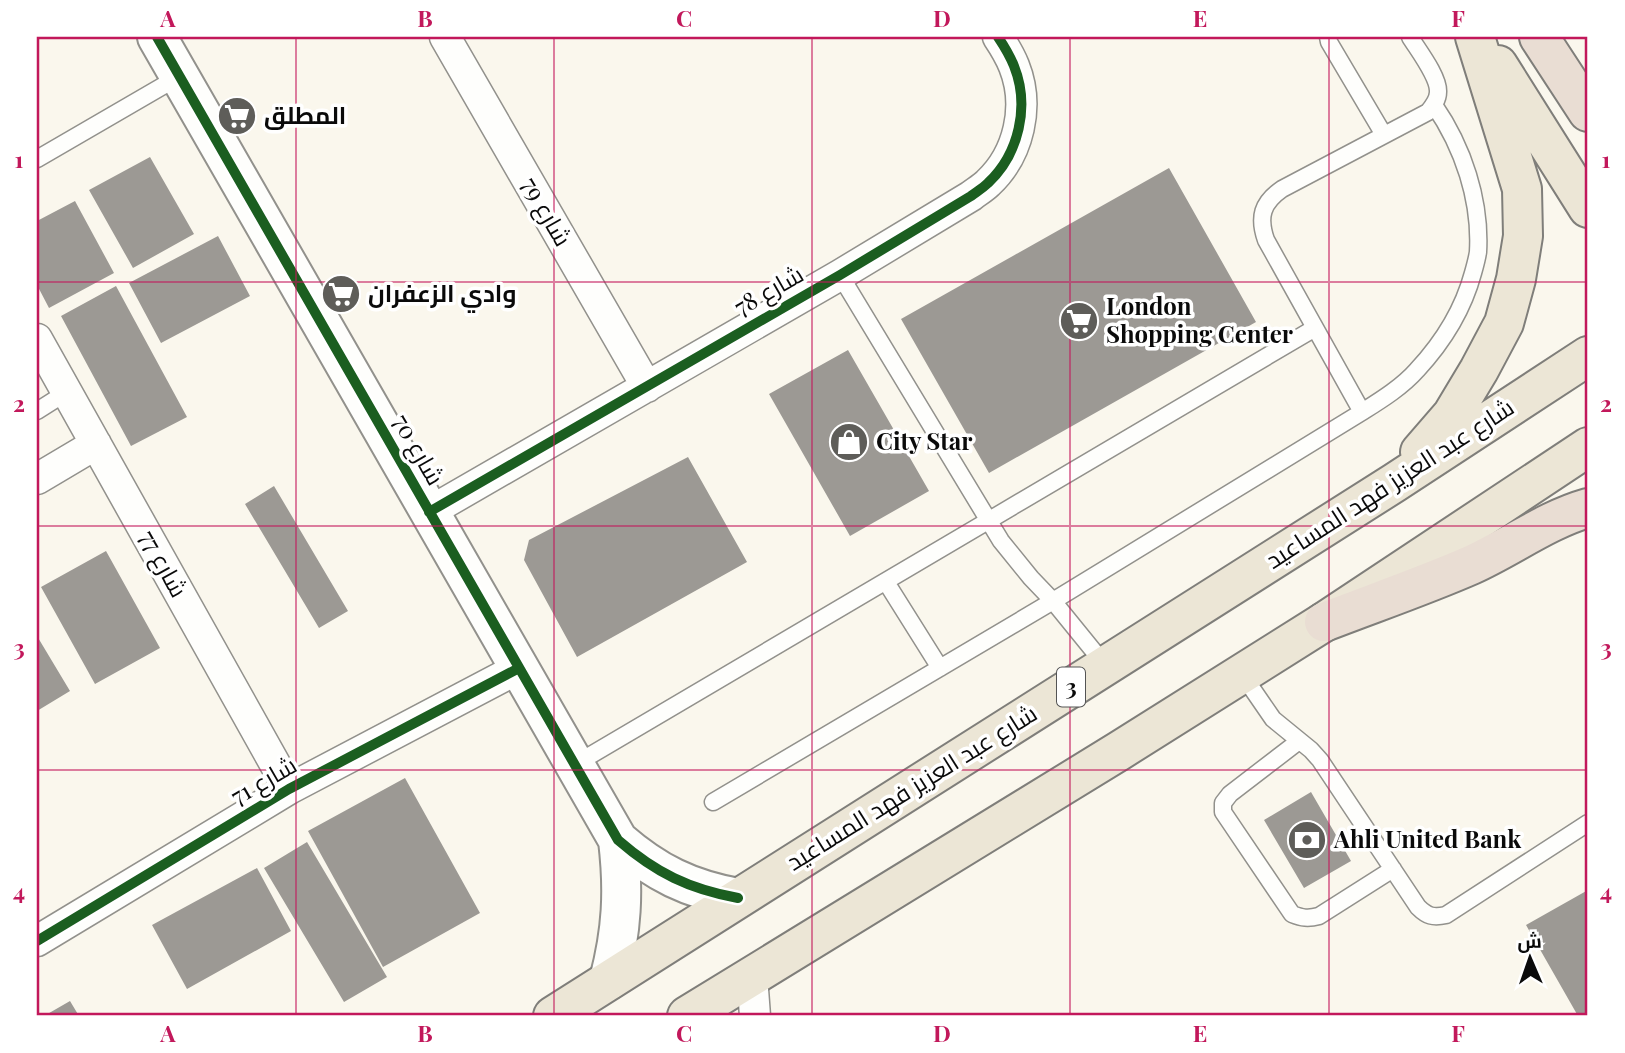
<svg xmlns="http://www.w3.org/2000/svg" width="1625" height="1053" viewBox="0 0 1625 1053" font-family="'Playfair Display',Cairo,serif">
	<rect width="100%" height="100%" fill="#faf7ed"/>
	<!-- building -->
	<path fill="#9c9994" d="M150,157L194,234L133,268L89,190Z
		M1169,168L1256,322L989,473L901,319Z
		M75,201L114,273L49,308L37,285V221Z
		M218,236L250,296L161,343L129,283Z
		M116,286L187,417L131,446L61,316Z
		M848,350L929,491L850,536L769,394Z
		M688,457L747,562L577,657L524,560L529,540Z
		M274,486L348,611L319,628L245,504Z
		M106,551L160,648L95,684L41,587Z
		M37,636L70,691L37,711Z
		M405,778L480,913L383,967L308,831Z
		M1311,792L1351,861L1304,888L1264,820Z
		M307,842L387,977L344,1002L264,868Z
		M257,868L291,931L187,989L152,925Z
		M1588,890V1016H1578L1526,925Z
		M70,1001L79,1016H44Z"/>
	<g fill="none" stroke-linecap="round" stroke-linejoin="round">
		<!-- service casing -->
		<g stroke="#92918c" stroke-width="19">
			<path id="service" d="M1328,37L1329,42L1384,135
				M37,159L180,76
				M840,275L1001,541L1031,578L1053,601L1105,665
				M37,411L67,392
				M1362,412L1266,240C1258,217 1262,203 1282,189L1428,112C1433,106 1438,100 1438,92C1439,77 1418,50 1410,37
				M886,582L940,668
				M1242,674L1273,719L1311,750L1320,760L1418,907C1427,916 1433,918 1446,915L1588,823
				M1299,741L1230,794L1223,803V812L1292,914C1302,918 1308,919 1319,916L1393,869
				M574,765L1315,328
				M713,802L1053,601L1362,412C1381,400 1402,387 1417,370C1443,342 1463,310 1473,273C1475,266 1477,259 1478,252C1481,200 1463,147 1434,105"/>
		</g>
		<!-- minor casing -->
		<g stroke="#92918c" stroke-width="33">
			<path id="minor" d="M445,37L647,387
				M37,339L289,789
				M37,479L96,444
				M429,512L840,275L971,196C976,192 983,188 988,183C1019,154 1030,106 1014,66C1010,56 1004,46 998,37
				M37,941L289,789L519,668
				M752,976L755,1016"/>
		</g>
		<!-- tertiary casing -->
		<g stroke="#92918c" stroke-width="42">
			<path id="tertiary" d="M157,37L618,840C656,873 689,889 738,898
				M609,980C622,931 624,891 618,840"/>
		</g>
		<!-- primary casing -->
		<g stroke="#7f7e7a" stroke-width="42">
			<path id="primary" d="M1498,65L1588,208
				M1420,452L1452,415L1479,370L1504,323L1516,279L1523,236L1522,189L1475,37
				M553,1016L1394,483L1588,356
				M687,1016L1119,751L1324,622L1588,447"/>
		</g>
		<!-- motorway casing -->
		<g stroke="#7f7e7a" stroke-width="42">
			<path id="motorway" d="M1539,37L1588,112
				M1324,622C1373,603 1423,586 1471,565C1511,547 1546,520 1588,508"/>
		</g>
		<!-- service -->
		<use href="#service" stroke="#fefefc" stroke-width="16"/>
		<!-- minor -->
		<use href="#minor" stroke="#fefefc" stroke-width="30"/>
		<!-- tertiary -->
		<use href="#tertiary" stroke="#fefefc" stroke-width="38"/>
		<!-- primary -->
		<use href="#primary" stroke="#ece6d6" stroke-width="38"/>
		<!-- motorway -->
		<use href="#motorway" stroke="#e9ddd3" stroke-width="38"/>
		<!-- cycleway casing -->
		<g stroke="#fff" stroke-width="15">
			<path id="cycleway" d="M157,37L618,840C656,873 689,889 738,898
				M429,512L840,275L971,196C976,192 983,188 988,183C1019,154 1030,106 1014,66C1010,56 1004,46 998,37
				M37,941L289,789L519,668"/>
		</g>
		<!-- cycleway -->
		<use href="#cycleway" stroke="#1b5e20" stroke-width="10"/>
	</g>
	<!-- grid -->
	<path fill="none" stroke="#c2185b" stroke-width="2" stroke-opacity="0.55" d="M296,37V1016M554,37V1016M812,37V1016M1070,37V1016M1329,37V1016M37,282H1588M37,526H1588M37,770H1588"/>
	<!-- icons -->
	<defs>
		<g id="supermarket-disc" transform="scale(2.0125)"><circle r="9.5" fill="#5e5d59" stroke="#fff"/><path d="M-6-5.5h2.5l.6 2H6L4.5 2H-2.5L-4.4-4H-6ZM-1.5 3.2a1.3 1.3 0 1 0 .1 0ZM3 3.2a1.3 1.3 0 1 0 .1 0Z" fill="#fff"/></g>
		<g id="shop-disc" transform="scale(2.0125)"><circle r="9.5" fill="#5e5d59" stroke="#fff"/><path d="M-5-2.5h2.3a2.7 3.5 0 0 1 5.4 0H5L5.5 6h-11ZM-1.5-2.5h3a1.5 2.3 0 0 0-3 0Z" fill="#fff"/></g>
		<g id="bank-disc" transform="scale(2.0125)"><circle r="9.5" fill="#5e5d59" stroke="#fff"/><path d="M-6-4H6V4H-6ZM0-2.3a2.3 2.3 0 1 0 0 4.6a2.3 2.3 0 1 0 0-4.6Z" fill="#fff"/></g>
	</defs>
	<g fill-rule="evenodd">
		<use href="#supermarket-disc" x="237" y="116"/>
		<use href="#supermarket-disc" x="341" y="294"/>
		<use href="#supermarket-disc" x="1079" y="321"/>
		<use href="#shop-disc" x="849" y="442"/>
		<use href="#bank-disc" x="1307" y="840"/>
	</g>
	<g text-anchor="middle" stroke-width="7" stroke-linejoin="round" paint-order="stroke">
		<!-- shield labels -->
		<rect fill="#fff" stroke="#545454" stroke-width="2" x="1057" y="667.5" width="28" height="39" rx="5"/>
		<g font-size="23" font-weight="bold" fill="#0a0a0a">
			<text x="1071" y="695">3</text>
		</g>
		<!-- poi labels -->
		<g font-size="24" font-weight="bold" fill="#0a0a0a" stroke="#fff" text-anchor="start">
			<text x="264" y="124">المطلق</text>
			<text x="368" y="302">وادي الزعفران</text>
			<text x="1106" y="315">London<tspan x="1106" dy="28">Shopping Center</tspan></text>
			<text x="876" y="450">City Star</text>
			<text x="1334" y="848">Ahli United Bank</text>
		</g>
		<!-- street labels -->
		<g font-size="24" fill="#0a0a0a" stroke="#fff">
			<text transform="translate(546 212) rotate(60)" y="8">شارع 79</text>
			<text transform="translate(769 291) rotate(-30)" y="8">شارع 78</text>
			<text transform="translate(418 450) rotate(60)" y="8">شارع 70</text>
			<text transform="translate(1390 484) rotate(-33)" y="8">شارع عبد العزيز فهد المساعيد</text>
			<text transform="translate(163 564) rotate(61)" y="8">شارع 77</text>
			<text transform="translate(264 781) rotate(-30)" y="8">شارع 71</text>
			<text transform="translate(912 788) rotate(-32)" y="8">شارع عبد العزيز فهد المساعيد</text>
		</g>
	</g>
	<!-- border -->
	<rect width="1625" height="1053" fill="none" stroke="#ffffff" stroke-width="77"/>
	<!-- north arrow -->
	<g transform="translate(1530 958) rotate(358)" stroke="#ffffff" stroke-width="5" paint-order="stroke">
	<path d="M0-5L12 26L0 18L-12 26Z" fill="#0a0a0a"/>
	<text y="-10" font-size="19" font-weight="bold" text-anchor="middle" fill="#0a0a0a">ش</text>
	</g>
	<rect x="38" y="38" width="1548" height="976" fill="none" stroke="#c2185b" stroke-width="2.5"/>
	<g font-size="23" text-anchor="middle" font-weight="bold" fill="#c2185b">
		<text x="168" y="27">A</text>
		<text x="425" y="27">B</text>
		<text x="684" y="27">C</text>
		<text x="942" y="27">D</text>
		<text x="1200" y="27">E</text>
		<text x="1458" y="27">F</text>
		<text x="19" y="168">1</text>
		<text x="1606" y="168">1</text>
		<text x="19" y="412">2</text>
		<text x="1606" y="412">2</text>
		<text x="19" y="656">3</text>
		<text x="1606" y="656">3</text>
		<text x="19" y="900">4</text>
		<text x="1606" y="900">4</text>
		<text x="168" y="1042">A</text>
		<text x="425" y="1042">B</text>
		<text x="684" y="1042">C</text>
		<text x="942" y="1042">D</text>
		<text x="1200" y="1042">E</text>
		<text x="1458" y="1042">F</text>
	</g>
</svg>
